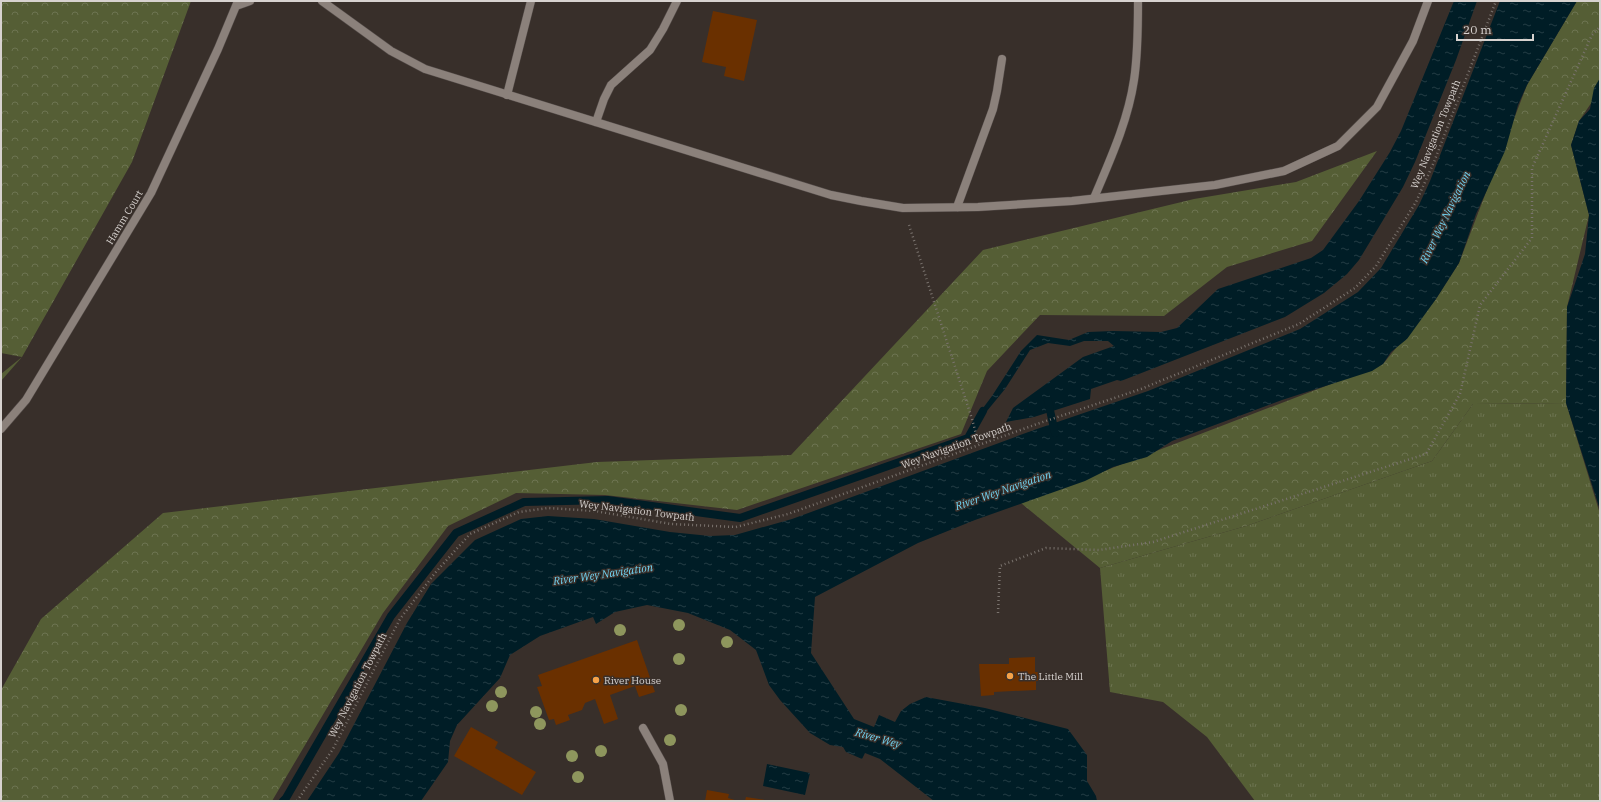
<svg xmlns="http://www.w3.org/2000/svg" width="1601" height="802" viewBox="0 0 1601 802" font-family="'IBM Plex Serif',serif">
	<defs>
		<pattern id="grass-tufts" width="24" height="20" patternUnits="userSpaceOnUse"><rect width="24" height="20" fill="#555e35"/><path d="M3 7l-1-3M5 7V3M7 7l1-3M15 17l-1-3M17 17v-4M19 17l1-3" fill="none" stroke="#6d7451"/></pattern>
		<pattern id="forest-crowns" width="20" height="18" patternUnits="userSpaceOnUse"><rect width="20" height="18" fill="#555e35"/><path d="M2 6a3 3 0 1 1 6 0M12 15a3 3 0 1 1 6 0" fill="none" stroke="#6d7451"/></pattern>
		<pattern id="water-ripples" width="26" height="14" patternUnits="userSpaceOnUse"><rect width="26" height="14" fill="#001d26"/><path d="M2 4q2-2 4 0t4 0M15 11q2-2 4 0t4 0" fill="none" stroke="#243d44"/></pattern>
	</defs>
	<rect width="100%" height="100%" fill="#382f2a"/>
	<!-- grass -->
	<path fill="url(#grass-tufts)" d="M1566,403L1600,514V801H1255L1207,737L1163,702L1110,692L1100,568L1246,526L1432,461L1473,404Z"/>
	<!-- forest -->
	<path fill="url(#forest-crowns)" d="M1,1H191L132,162L22,357L1,381V374L22,357L1,353Z
		M1577,1H1600V90L1579,121L1571,145L1589,215L1567,307L1566,403L1473,404L1432,461L1246,526L1100,568L1021,503L1383,364L1436,299L1459,263L1527,85Z
		M1377,151L1312,241L1227,267L1164,316L1040,315L987,371L961,434L737,510L605,495L516,493L448,526L383,613L272,801H1V690L41,619L163,513L597,462L791,455L983,250L1194,199L1296,182Z"/>
	<!-- water -->
	<path fill="url(#water-ripples)" d="M1454,1H1477L1456,60L1415,162L1403,187L1359,260L1347,274L1324,293L1285,317L1121,381L1117,380L1091,389L1090,399L1034,417L1006,422L1013,408L1083,357L1114,346L1108,341H1084L1070,346L1048,343L1030,350L1005,389L987,411H983V408L992,396L1021,351L1037,335L1069,340L1088,332L1113,331L1161,332L1177,328L1218,289L1311,258L1323,250L1359,201L1390,152L1401,131Z
		M1500,1H1577L1527,85L1518,105L1505,151L1476,214L1459,263L1436,299L1407,339L1391,352L1383,364L1372,371L1282,400L1172,441L1147,457L1113,467L1085,481L975,520L918,543L815,597L811,653L854,719L874,727L879,715L895,722L901,711L910,704L926,697L985,708L1068,729L1087,755V781L1096,796L1097,801H934L880,759L865,753L862,759L846,752L843,747L830,745L810,733L780,700L769,685L756,650L730,630L688,613L647,605L615,612L596,624L593,617L540,636L510,655L500,678L457,725L450,741L448,762L421,801H307L339,753L407,623L431,584L475,540L521,519L548,516L594,519L670,532L710,536L735,535L792,519L1034,430L1148,391L1300,329L1358,292L1381,268L1419,205L1430,181Z
		M1600,78V510L1566,403L1567,307L1585,254L1589,215L1571,145L1579,121L1590,109L1594,88Z
		M767,764L810,773L805,795L763,786Z"/>
	<g fill="none" stroke-linecap="round" stroke-linejoin="round">
		<!-- stream -->
		<path stroke="#001d26" stroke-width="8" d="M1048,401L1055,433
			M283,801L286,798L391,616L456,533L524,502L608,500L740,518L968,438L983,411"/>
	</g>
	<!-- building -->
	<path fill="#6a3000" d="M713,11L757,20L744,81L724,76L726,67L702,62Z
		M637,640L655,692L639,697L635,686L610,695L618,719L604,724L595,699L585,703L582,710L568,715L570,720L556,725L554,719L549,720L537,687L542,686L538,675Z
		M1035,657V672H1041V681H1036V690L994,692V695L981,696L979,664H1009V658Z
		M471,727L498,742L495,748L536,772L522,795L454,756Z
		M707,790L729,794L728,798L738,801H705Z
		M746,797L765,800V801H745Z"/>
	<g fill="none" stroke-linecap="round" stroke-linejoin="round">
		<!-- service casing -->
		<g stroke="#534b48" stroke-width="9">
			<path id="service" d="M507,95L531,1
				M596,122L604,99L611,85L650,50L663,29L677,1
				M1094,198C1110,160 1128,121 1134,80C1138,54 1138,27 1138,1
				M957,207L993,109L997,91L1002,59
				M643,728L663,764L670,801"/>
		</g>
		<!-- minor casing -->
		<g stroke="#534b48" stroke-width="9">
			<path id="minor" d="M322,1L391,51L425,69L831,195L861,201L903,208L978,207L1072,201L1215,185L1284,171L1338,146L1377,107L1413,41L1428,1
				M236,6L250,1
				M1,429L26,400L151,193L218,49L238,1"/>
		</g>
		<!-- path -->
		<path stroke="#7a736e" stroke-width="2.5" stroke-dasharray="1 3" stroke-linecap="butt" d="M909,225L972,419L979,445
			M998,613L1000,566L1046,548L1099,550L1153,542L1426,454L1460,394L1480,305L1532,238V168L1592,35L1600,27
			M297,801L333,749L400,619L435,573L470,534L519,512L548,508L595,511L671,524L736,527L788,514L1037,424L1141,389L1299,324L1355,288L1376,266L1416,202L1434,162L1496,1"/>
		<!-- service -->
		<use href="#service" stroke="#8b817b" stroke-width="8"/>
		<!-- minor -->
		<use href="#minor" stroke="#8b817b" stroke-width="8"/>
	</g>
	<!-- trees -->
	<g fill="#8e965d">
		<circle cx="679" cy="625" r="6"/>
		<circle cx="620" cy="630" r="6"/>
		<circle cx="727" cy="642" r="6"/>
		<circle cx="679" cy="659" r="6"/>
		<circle cx="501" cy="692" r="6"/>
		<circle cx="492" cy="706" r="6"/>
		<circle cx="681" cy="710" r="6"/>
		<circle cx="536" cy="712" r="6"/>
		<circle cx="540" cy="724" r="6"/>
		<circle cx="670" cy="740" r="6"/>
		<circle cx="601" cy="751" r="6"/>
		<circle cx="572" cy="756" r="6"/>
		<circle cx="578" cy="777" r="6"/>
	</g>
	<!-- markers -->
	<g fill="#f6a248" stroke="#382f2a" stroke-width="1.5">
		<circle cx="1010" cy="676" r="4"/>
		<circle cx="596" cy="680" r="4"/>
	</g>
	<g text-anchor="middle" stroke-width="3" stroke-linejoin="round" paint-order="stroke">
		<!-- street labels -->
		<g font-size="10" fill="#d7d2cf" stroke="#382f2a">
			<text transform="translate(1435 134) rotate(-68)" y="4">Wey Navigation Towpath</text>
			<text transform="translate(124 217) rotate(-59)" y="4">Hamm Court</text>
			<text transform="translate(956 445) rotate(-20)" y="4">Wey Navigation Towpath</text>
			<text transform="translate(637 510) rotate(7)" y="4">Wey Navigation Towpath</text>
			<text transform="translate(357 685) rotate(-63)" y="4">Wey Navigation Towpath</text>
		</g>
		<!-- poi labels -->
		<g font-size="10" fill="#d7d2cf" stroke="#382f2a" text-anchor="start">
			<text x="1018" y="680">The Little Mill</text>
			<text x="604" y="684">River House</text>
		</g>
		<!-- water labels -->
		<g font-size="11" font-style="italic" fill="#71d5f4" stroke="#382f2a">
			<text transform="translate(1445 217) rotate(-64)" y="4">River Wey Navigation</text>
			<text transform="translate(1003 490) rotate(-19)" y="4">River Wey Navigation</text>
			<text transform="translate(603 574) rotate(-8)" y="4">River Wey Navigation</text>
			<text transform="translate(878 738) rotate(16)" y="4">River Wey</text>
		</g>
	</g>
	<!-- border -->
	<rect width="1601" height="802" fill="none" stroke="#d7d2cf" stroke-width="4"/>
	<!-- scale -->
	<path d="M1457 34v6h76v-6" fill="none" stroke="#d7d2cf" stroke-width="2"/>
	<text x="1463" y="34" font-size="12" fill="#d7d2cf" stroke="#382f2a" stroke-width="3" paint-order="stroke">20 m</text>
</svg>
